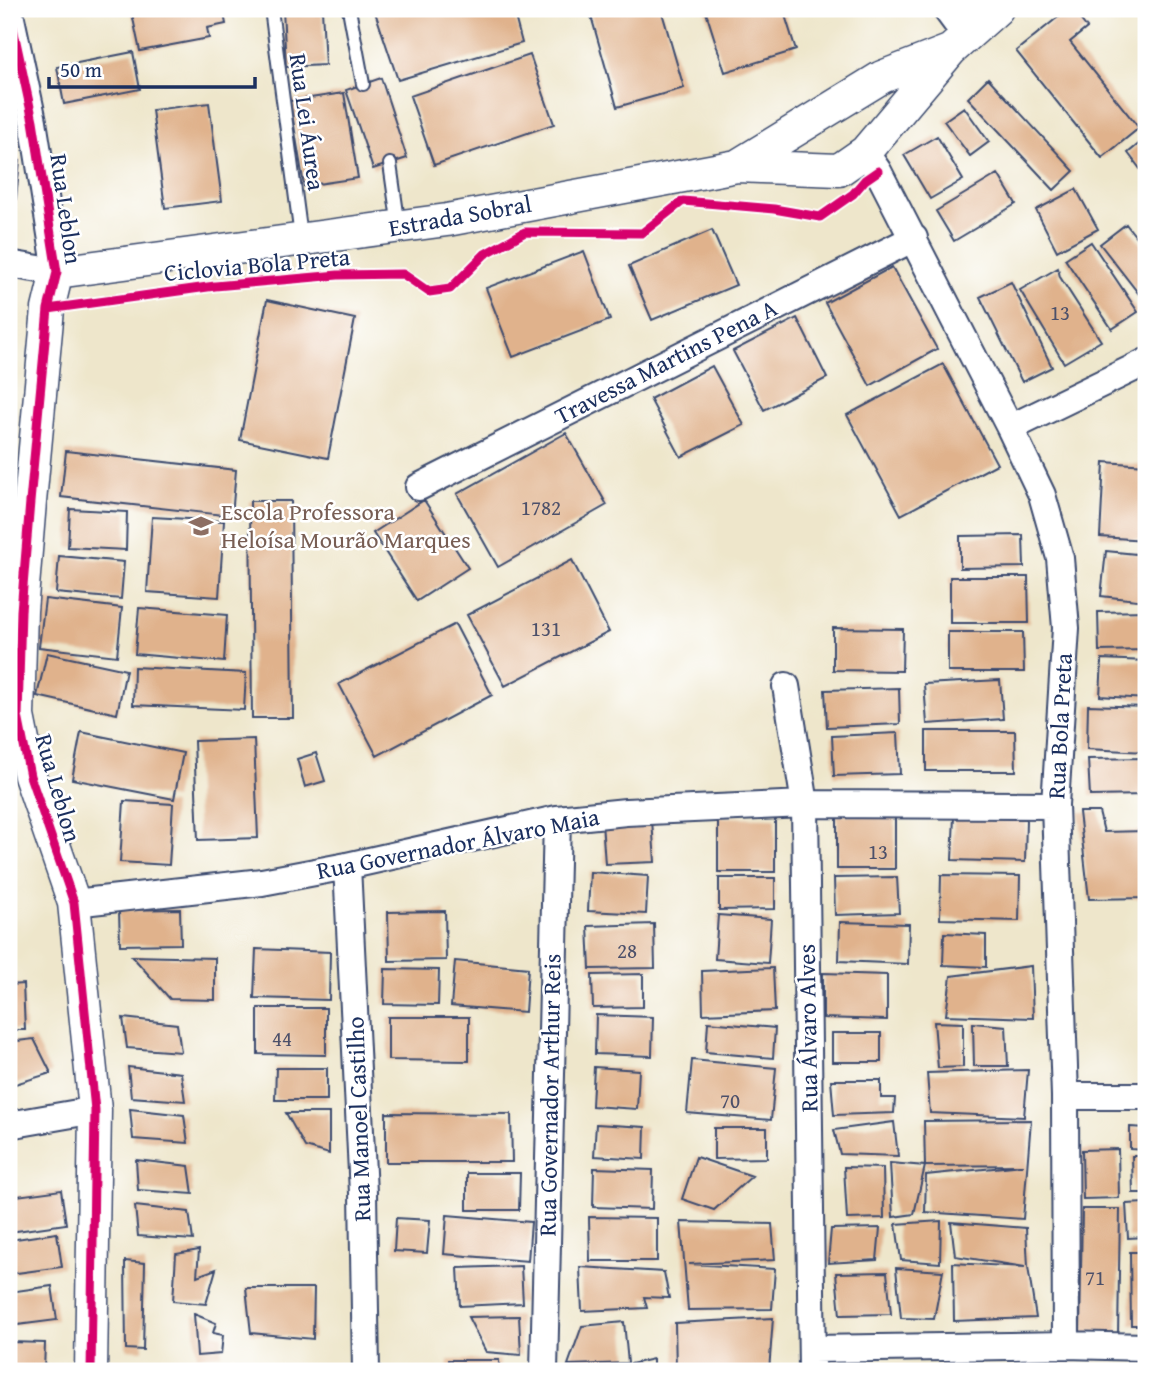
<svg xmlns="http://www.w3.org/2000/svg" width="1155" height="1380" viewBox="0 0 1155 1380" font-family="'Gentium Book Plus',serif">
	<rect width="100%" height="100%" fill="#fff"/>
	<filter id="ink" filterUnits="userSpaceOnUse"><feTurbulence type="fractalNoise" baseFrequency=".0143" numOctaves="2"/><feDisplacementMap in="SourceGraphic" scale="14" xChannelSelector="R" yChannelSelector="G"/><feConvolveMatrix kernelMatrix="1 2 1 2 8 2 1 2 1" color-interpolation-filters="sRGB"/></filter>
	<filter id="wash" filterUnits="userSpaceOnUse"><feTurbulence type="fractalNoise" baseFrequency=".00686" numOctaves="4" result="noise"/><feDisplacementMap in="SourceGraphic" scale="28" xChannelSelector="R" yChannelSelector="G"/><feGaussianBlur stdDeviation="1.57" result="paint"/><feColorMatrix in="noise" values="0 0 0 0 0 0 0 0 0 0 0 0 0 0 0 0 0 1.4 0 .05"/><feComposite in="paint" operator="in"/></filter>
	<g filter="url(#wash)">
		<rect width="100%" height="100%" fill="#eee6cb"/>
		<g id="blocks">
			<!-- building -->
			<path fill="#e0b28c" d="M131,9H223L226,24L207,28L209,38L140,51Z
				M283,9H322L325,65L286,67Z
				M389,9H513L522,43L398,80L375,12Z
				M589,9H661L684,88L617,107Z
				M705,9H783L796,50L725,72Z
				M1068,9H1072L1087,28L1070,42L1139,128L1102,158L1016,51Z
				M133,52L140,89L64,104L57,67Z
				M530,55L554,124L434,165L410,96Z
				M381,78L407,158L373,169L346,90Z
				M988,78L1074,171L1054,190L968,98Z
				M344,93L358,178L304,186L290,101Z
				M209,103L222,201L165,208L152,110Z
				M964,107L989,142L970,156L944,121Z
				M9,121L20,122L17,159L9,158Z
				M937,136L963,180L930,199L904,155Z
				M1146,138V171L1144,174L1128,153Z
				M9,159L20,160L14,218H9Z
				M998,174L1016,204L954,241L936,211Z
				M1076,189L1098,229L1057,251L1036,210Z
				M1126,224L1146,250V303L1100,244Z
				M712,230L736,285L652,320L629,266Z
				M1091,242L1138,312L1112,329L1065,259Z
				M584,251L610,320L513,357L486,288Z
				M892,267L937,349L870,386L825,303Z
				M1058,268L1060,277L1101,341L1064,363L1020,290Z
				M1011,282L1052,367L1022,382L980,297Z
				M267,300L355,319L328,458L240,440Z
				M797,318L827,378L764,410L733,351Z
				M943,364L997,464L901,515L847,415Z
				M712,366L744,425L681,457L650,399Z
				M566,433L607,505L498,567L457,494Z
				M66,451L236,470L232,516L61,497Z
				M1104,462L1146,465V540L1100,537Z
				M424,500L468,568L417,601L373,533Z
				M250,501H291L293,718H252Z
				M70,509L127,512L126,550L68,547Z
				M152,517L224,521L219,597L147,592Z
				M1023,535L1024,567L960,568V536Z
				M1106,551L1146,555V601L1101,596Z
				M59,556L124,562L121,599L56,593Z
				M572,560L609,632L505,686L467,615Z
				M950,577H1028L1029,623H950Z
				M45,599L122,608L117,656L39,647Z
				M139,608L227,615L224,662L135,654Z
				M1146,611V650L1099,651L1098,612Z
				M455,624L492,695L377,756L339,684Z
				M833,628L903,629L902,671L833,670Z
				M948,632H1023L1024,672H948Z
				M47,653L126,670L117,714L37,696Z
				M1102,659L1146,661V699L1100,696Z
				M134,667L246,673L244,710L133,705Z
				M1000,680L1003,719L927,724L924,684Z
				M899,688L900,724L827,727L825,690Z
				M1088,705L1146,707V752L1087,749Z
				M926,731H1015L1016,771H926Z
				M81,732L183,753L174,799L72,779Z
				M898,733L900,774L834,776L832,736Z
				M254,739L258,838L198,840L194,741Z
				M316,753L325,781L305,787L297,759Z
				M1146,758V795L1090,796L1088,759Z
				M124,801L173,804L169,865L120,862Z
				M1079,812H1099L1104,832L1146,831V898L1089,899Z
				M837,815H895V869H837Z
				M718,817L775,818V872H718Z
				M954,817L1026,819L1025,862L952,860Z
				M652,820L655,862L605,864L602,822Z
				M590,872L648,876L646,914L588,911Z
				M941,875L1020,876L1019,921L940,919Z
				M897,877L899,913L835,915L834,878Z
				M719,878H775V909L719,910Z
				M180,909L181,944L120,945L119,910Z
				M445,911L446,960L389,961L388,912Z
				M718,915L771,919L768,963L715,959Z
				M840,922L909,924L908,964L839,961Z
				M654,924L655,968L590,969L588,926Z
				M944,933L986,935V967L943,965Z
				M256,949L330,952L329,1000L254,998Z
				M132,956L215,958V1000L170,999Z
				M455,961L528,968L525,1012L451,1006Z
				M1031,966L1033,1018L946,1015L951,976Z
				M773,968L775,1011L703,1014L702,971Z
				M385,969L439,970L438,1005L384,1004Z
				M823,973L887,975V1020L823,1018Z
				M643,974V1007L593,1008L592,975Z
				M23,984L25,1030H9V985Z
				M258,1008H326V1055L258,1054Z
				M596,1015L653,1017L652,1056L595,1054Z
				M388,1017H469V1061L388,1060Z
				M123,1018L177,1024L181,1052L127,1048Z
				M708,1022L775,1028L773,1058L706,1052Z
				M934,1022L963,1023V1067L938,1068Z
				M973,1023L1006,1026L1008,1066H974Z
				M832,1033H881V1062H832Z
				M34,1039L51,1073L9,1086V1042Z
				M692,1060L776,1068L771,1120L687,1113Z
				M128,1067L181,1073L185,1101L131,1097Z
				M594,1067L639,1070L637,1109L592,1106Z
				M276,1068H327V1100H275Z
				M1028,1070L1024,1117L930,1113L927,1073Z
				M831,1080H881V1098H895L894,1113L834,1115Z
				M130,1109L184,1115L188,1143L133,1139Z
				M286,1113H329V1154L305,1147Z
				M386,1113L511,1114L512,1162H386Z
				M1031,1120L1023,1219L925,1212L926,1175L1023,1165L925,1166L924,1121Z
				M894,1122L898,1156L840,1154L834,1130Z
				M596,1124L645,1127L644,1159L594,1156Z
				M1130,1127L1146,1128V1150L1130,1149Z
				M714,1128H767V1158L714,1159Z
				M1118,1149L1119,1198L1083,1199L1082,1150Z
				M1132,1156H1146V1193H1133Z
				M696,1157L752,1176L714,1210L682,1199Z
				M136,1160L189,1166L193,1194L138,1190Z
				M890,1163L925,1166L914,1214L893,1217Z
				M844,1167L883,1168L884,1218L847,1219Z
				M594,1168L653,1170L652,1209L593,1207Z
				M467,1173H520L519,1210H467Z
				M61,1190L66,1224L9,1232V1197Z
				M1146,1203V1237L1128,1238L1126,1204Z
				M135,1206L189,1212L193,1240L138,1236Z
				M1082,1209H1120L1118,1337L1080,1335Z
				M447,1215L531,1222L528,1261L444,1254Z
				M589,1217L657,1218V1261H590Z
				M396,1218L430,1220L427,1253L394,1251Z
				M941,1221L940,1263L901,1260L896,1224Z
				M681,1222L772,1224L775,1260L689,1264L775,1269L772,1309L688,1310Z
				M951,1222L1026,1228L1028,1267L1036,1318L954,1321L953,1263L1025,1267L955,1256Z
				M880,1228L877,1260L828,1263L831,1229Z
				M57,1233L62,1267L9,1274V1240Z
				M199,1250L197,1276L216,1269L206,1304L173,1301L176,1254Z
				M1130,1252H1146V1325H1131Z
				M125,1261L145,1263L143,1350L126,1349Z
				M521,1266L523,1303L460,1306L458,1268Z
				M580,1267L664,1272L669,1298L644,1297L647,1308L582,1311Z
				M896,1268L943,1271L934,1319L901,1318Z
				M887,1272L891,1314L840,1315L836,1273Z
				M52,1286L57,1320L9,1326V1292Z
				M246,1288H314L313,1339L251,1333Z
				M194,1314L216,1323L213,1333L223,1335L221,1354L197,1356Z
				M519,1316L521,1355L486,1352L468,1317Z
				M773,1318L769,1371H676L675,1323Z
				M624,1322L628,1363L568,1365L582,1326Z
				M9,1342L45,1343L44,1371H9Z
				M653,1359V1371H604V1370Z
				M448,1360H499V1371H448Z"/>
		</g>
	</g>
	<g filter="url(#ink)">
		<use href="#blocks" fill-opacity="0" stroke="#3b4a6e" stroke-width="2"/>
		<g fill="none" stroke-linecap="round" stroke-linejoin="round">
			<!-- service casing -->
			<g stroke="#3b4a6e" stroke-width="16">
				<path id="service" d="M271,9L301,237
					M349,9L363,84
					M390,164L399,227"/>
			</g>
			<!-- minor casing -->
			<g stroke="#3b4a6e" stroke-width="30">
				<path id="minor" d="M946,9L966,36
					M865,152L878,171L1010,428L1042,495L1060,558L1066,628L1055,805L1065,1096L1066,1345
					M9,264L57,272L33,121L9,9
					M1010,428L1146,362
					M419,487L914,238
					M786,686L805,804L812,1371
					M347,866L363,1193L366,1371
					M74,903L262,882L347,866L557,819L626,812L805,804L1055,805
					M1065,1096H1146
					M9,1125L95,1110
					M812,1349L1066,1345L1146,1347
					M544,1371L557,819"/>
			</g>
			<!-- tertiary casing -->
			<g stroke="#3b4a6e" stroke-width="35">
				<path id="tertiary" d="M737,166L882,77L949,51
					M91,1371L95,1110L74,903L30,776L18,716L21,611L30,502L48,309L57,272L447,220L737,166L839,170L865,152L951,50L997,9"/>
			</g>
			<!-- service -->
			<use href="#service" stroke="#fff" stroke-width="12"/>
			<!-- minor -->
			<use href="#minor" stroke="#fff" stroke-width="26"/>
			<!-- tertiary -->
			<use href="#tertiary" stroke="#fff" stroke-width="32"/>
			<!-- cycleway casing -->
			<g stroke="#fff" stroke-width="13">
				<path id="cycleway" d="M9,9L33,121L57,272L48,309L30,502L21,611L18,716L30,776L74,903L95,1110L91,1371
					M48,309L215,286L338,275L403,274L429,292L450,289L485,254L525,232L642,233L683,201L774,209L820,217L853,194L865,180L878,171"/>
			</g>
			<!-- cycleway -->
			<use href="#cycleway" stroke="#d6006c" stroke-width="9"/>
		</g>
	</g>
	<!-- icons -->
	<defs>
		<g id="school-bare" transform="scale(1.89)"><path d="M0-5L7-2L0 1L-7-2ZM-4 1L0 2.5L4 1V4Q0 6-4 4Z" fill="#8d6e63" stroke="#fff" stroke-width="2.5" paint-order="stroke"/></g>
	</defs>
	<g fill-rule="evenodd">
		<use href="#school-bare" x="201" y="526"/>
	</g>
	<g text-anchor="middle" stroke-width="5" stroke-linejoin="round" paint-order="stroke">
		<!-- number labels -->
		<g font-size="21" fill="#4c506a">
			<text x="1060" y="320">13</text>
			<text x="541" y="515">1782</text>
			<text x="546" y="636">131</text>
			<text x="878" y="859">13</text>
			<text x="627" y="958">28</text>
			<text x="282" y="1046">44</text>
			<text x="730" y="1108">70</text>
			<text x="1095" y="1285">71</text>
		</g>
		<!-- street labels -->
		<g font-size="24" fill="#1b2f5e" stroke="#fff">
			<text transform="translate(307 122) rotate(82)" y="8">Rua Lei Áurea</text>
			<text transform="translate(66 209) rotate(82)" y="8">Rua Leblon</text>
			<text transform="translate(460 216) rotate(-10)" y="8">Estrada Sobral</text>
			<text transform="translate(257 265) rotate(-5)" y="8">Ciclovia Bola Preta</text>
			<text transform="translate(666 362) rotate(-27)" y="8">Travessa Martins Pena A</text>
			<text transform="translate(1060 726) rotate(-87)" y="8">Rua Bola Preta</text>
			<text transform="translate(58 788) rotate(74)" y="8">Rua Leblon</text>
			<text transform="translate(458 844) rotate(-11)" y="8">Rua Governador Álvaro Maia</text>
			<text transform="translate(808 1028) rotate(-91)" y="8">Rua Álvaro Alves</text>
			<text transform="translate(550 1095) rotate(-89)" y="8">Rua Governador Arthur Reis</text>
			<text transform="translate(359 1119) rotate(-92)" y="8">Rua Manoel Castilho</text>
		</g>
		<!-- education labels -->
		<g font-size="24" fill="#785e54" stroke="#fff" text-anchor="start">
			<text x="221" y="520">Escola Professora<tspan x="221" dy="28">Heloísa Mourão Marques</tspan></text>
		</g>
	</g>
	<!-- margin -->
	<rect width="1155" height="1380" fill="none" stroke="#fff" stroke-width="35"/>
	<!-- scale -->
	<path d="M49 77v10h206v-10" fill="none" stroke="#1b2f5e" stroke-width="3.5"/>
	<text x="60" y="77" font-size="21" fill="#1b2f5e" stroke="#ffffff" stroke-width="5" paint-order="stroke">50 m</text>
</svg>
